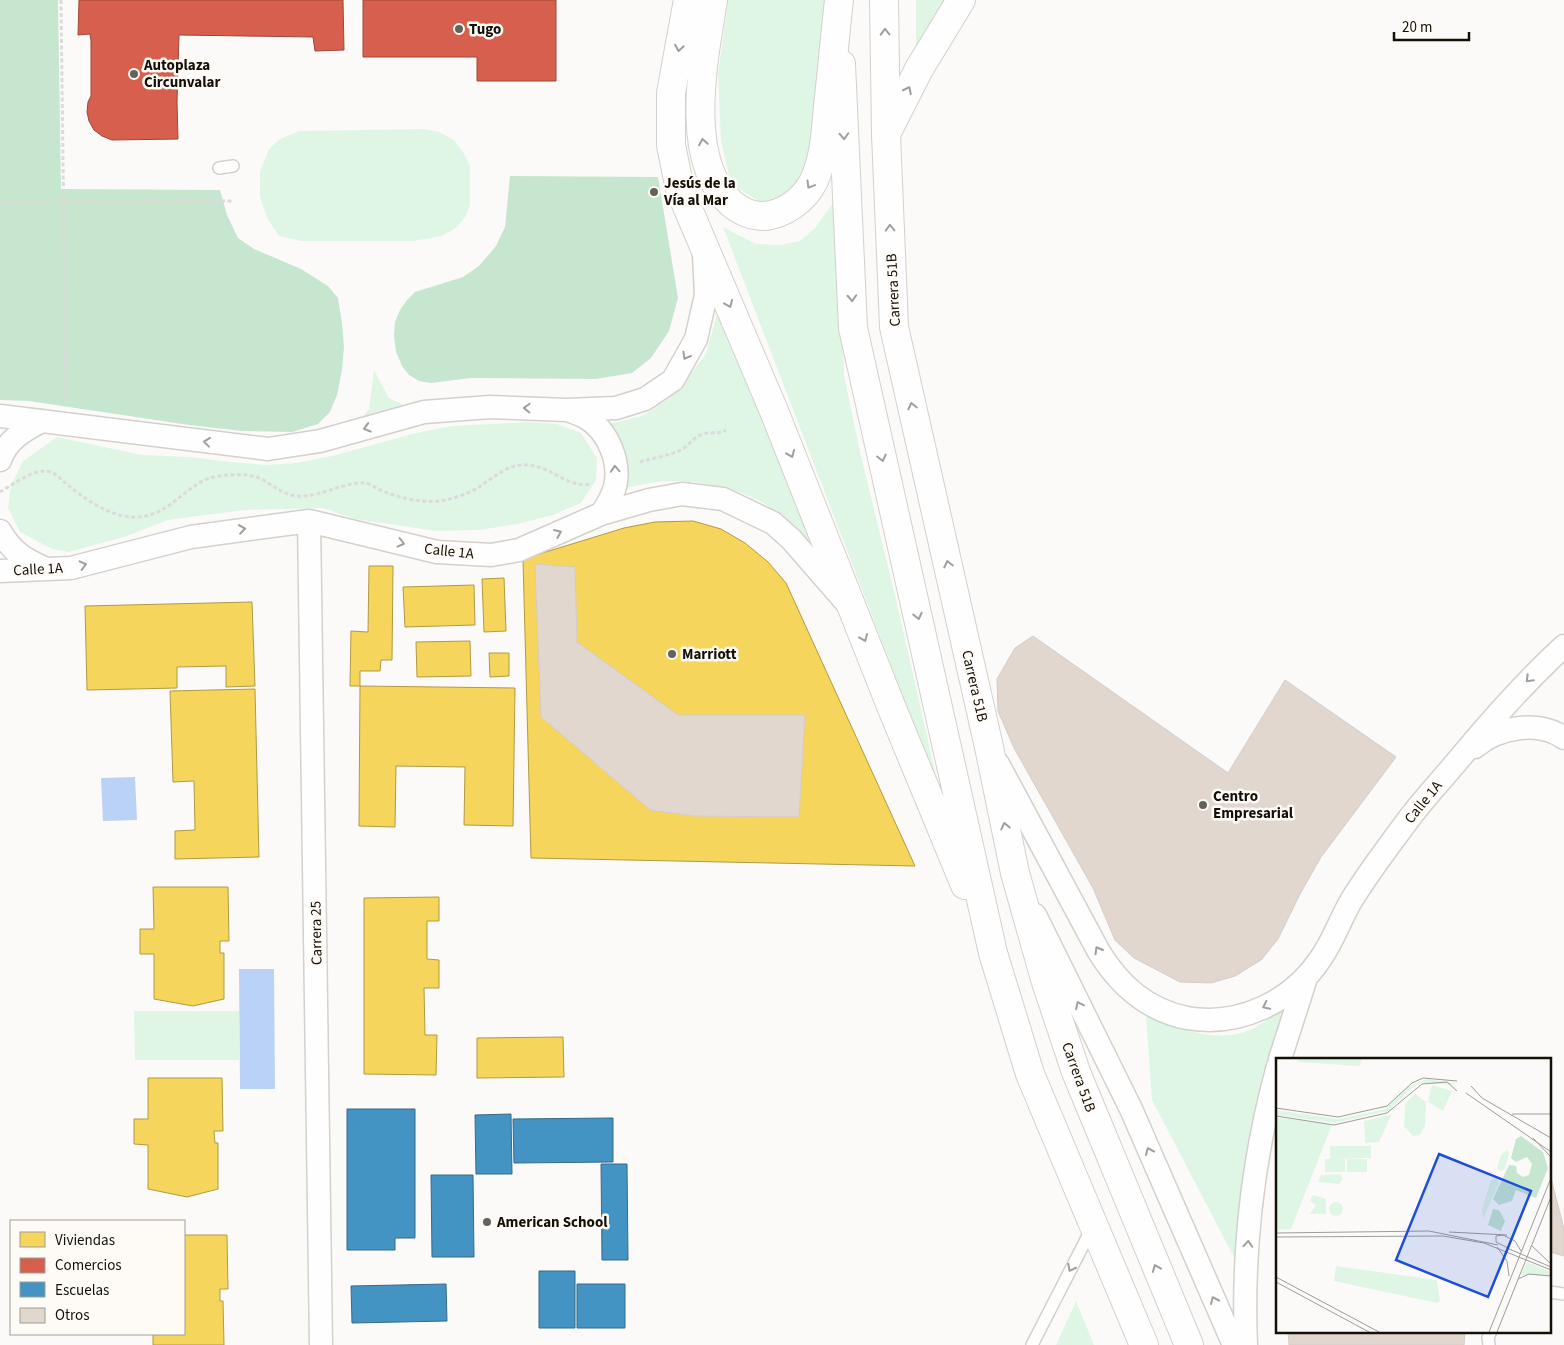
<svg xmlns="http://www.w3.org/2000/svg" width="1564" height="1345" viewBox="0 0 1564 1345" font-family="'Source Sans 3',sans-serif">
	<rect width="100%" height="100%" fill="#fcfaf8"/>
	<!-- green -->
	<path fill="#dff6e5" d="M728,0H825V32L814,124L803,172L789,196L762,203L739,189L729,176L721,141L718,74Z
		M916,0H954L916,50Z
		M424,129L439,132L454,140L463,152L470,166V205L466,216L456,228L442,236L414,241H301L279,236L267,218L260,197V172L269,149L280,139L299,131Z
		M841,192L844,376L861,456L895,595L940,793L723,227L756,244L780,245L800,241L815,228Z
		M721,299L818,548C805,536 791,523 777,512C748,490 707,481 671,481C656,481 640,485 625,488C628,459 627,447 608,424L642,416L654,409L674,394L706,354Z
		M374,370L389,398L411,408L360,421L369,409Z
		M527,422L557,424L581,433L597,458L596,480L581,503L553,515L518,524L479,530L436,531L355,519L323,508L244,510L168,520L124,537L69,552L52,549L20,532L8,508L11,485L23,461L57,437L142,455L189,457L232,462L266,465L296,463L332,456L416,433L452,426Z
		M1291,1000L1237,1263L1152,1100L1146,1016C1181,1028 1218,1046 1254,1028C1267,1021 1279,1009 1291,1000Z
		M134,1011H239V1060H135Z
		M1076,1301L1094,1345H1056Z"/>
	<!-- forest -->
	<path fill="#c6e6d0" d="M0,0H58L61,189L220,190L227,215L238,238L254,249L301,269L328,286L338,298L342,323L344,347L342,370L337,395L330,412L318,424L292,432L242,431L189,425L29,401L0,400Z
		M510,176L658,177L678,298L669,331L651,358L632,373L596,379L471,378L431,383L419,381L409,375L402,366L396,352L394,336L395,322L400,310L407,300L415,292L463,277L479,266L496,246L505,227Z"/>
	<!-- water -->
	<path fill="#bad2f5" d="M135,777L137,820L103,821L101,778Z
		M239,969H274L275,1089H240Z"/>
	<!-- homes -->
	<path fill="#f6d55c" stroke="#b29a42" d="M693,521L721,529L745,543L768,562L786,583L915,866L531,858L523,559L624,528L655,522Z
		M369,566H393L392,660H381L380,671H360V686H350L351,631L368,632Z
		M504,578L506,631L484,632L482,579Z
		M474,585L475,625L405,627L403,587Z
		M252,602L255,686L226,687V666L177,667V688L87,690L85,606Z
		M470,641L471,676L417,677L416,642Z
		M489,653H509V676L490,677Z
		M360,686L515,688L513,826L464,825L465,767L396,766L395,827L359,826Z
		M255,689L259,857L175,859V831L195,830L194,781L173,782L170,691Z
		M153,887H228L229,941H220V953H224V999L193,1006L154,999V954H140V929H154Z
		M439,897V921H427V959L439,960V988H424L425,1035H437L436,1075L364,1074V898Z
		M563,1037L564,1077L477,1078V1038Z
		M148,1078H222L223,1131H214L215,1143H218V1189L187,1197L148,1189V1145L134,1144V1119H148Z
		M184,1235H227L228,1289H220V1301H223L224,1345H153V1334H184Z"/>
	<!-- shops -->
	<path fill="#d6604d" stroke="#9c4838" d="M79,0H343L344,50L315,51L313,37L179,35L177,102L178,139L112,140L102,136L94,130L89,121L87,112L88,102L91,96V41L90,34L78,35Z
		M363,0H556V81H477V57H363Z"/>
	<!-- schools -->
	<path fill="#4393c3" stroke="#356b8b" d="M347,1109H415V1238H395V1250H347Z
		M511,1114L512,1174H476L475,1115Z
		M613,1118V1162L514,1163L513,1119Z
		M601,1164H627L628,1260H602Z
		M431,1175H473L474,1257H432Z
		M539,1271H575V1328H539Z
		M446,1284L447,1321L352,1323L351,1286Z
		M577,1284H625V1328H577Z"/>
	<!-- building -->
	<path fill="#e2d7ce" stroke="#d2cdc9" d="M535,564L575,567L577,642L678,715H805L799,817L693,816L650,810L541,717Z
		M1033,636L1228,773L1285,680L1396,757L1321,857L1300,894L1278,939L1261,960L1235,976L1211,983L1180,982L1134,958L1115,940L1093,888L1014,748L998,711L997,679L1015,648Z
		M1550,1174L1564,1229V1256L1550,1252Z
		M1288,1331H1465L1464,1345H1289Z"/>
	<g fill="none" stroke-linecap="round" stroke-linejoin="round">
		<!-- service casing -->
		<g stroke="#d4d0cb" stroke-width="14">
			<path id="service" d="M219,168L233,166
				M1550,1292L1564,1294
				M1032,1345L1092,1228
				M1489,1345L1488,1338L1491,1331"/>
		</g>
		<!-- minor casing -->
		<g stroke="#d4d0cb" stroke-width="25">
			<path id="minor" d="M567,410C573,412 579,414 585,417C608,430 621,462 615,487C612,497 607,506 601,514
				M0,416L268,449L320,441L424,412L490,407L567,410L616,408L645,399L673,380L696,339L706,295L704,255
				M0,460C7,440 24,430 42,421
				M309,521L321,1345
				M0,531C13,553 24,559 46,569
				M0,571L71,568L191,537L309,521L437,552L491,555L519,550L601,514L649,500L682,494L723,499L773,523L791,539L845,601
				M1475,747C1498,727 1538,720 1564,738
				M998,764L1099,952C1120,986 1147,1010 1187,1018C1239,1027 1292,1002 1321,958C1333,941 1340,920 1351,901C1368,873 1388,847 1408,820C1422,801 1438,784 1454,765C1490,722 1523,684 1564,646
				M1035,915L1131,1109L1234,1345
				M1280,1059L1306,978
				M1246,1345C1242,1251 1253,1157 1278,1066"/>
		</g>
		<!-- secondary casing -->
		<g stroke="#d4d0cb" stroke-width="30">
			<path id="secondary" d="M688,0L671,93V145L680,190L774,411L893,711L965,885
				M884,0L886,134L894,327L989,747L1015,873L1045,979L1076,1072L1189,1345
				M841,64L853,328L993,953L1030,1074L1144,1345"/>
		</g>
		<!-- trunk casing -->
		<g stroke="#d4d0cb" stroke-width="30">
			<path id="trunk" d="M713,0C704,57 682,161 732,204C743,213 757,218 771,215C792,210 810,194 817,173C825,152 826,128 828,106C832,71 835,35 839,0
				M886,134L919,69L961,0"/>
		</g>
		<!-- path -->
		<path stroke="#dcdbd9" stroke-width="3" stroke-dasharray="4 2.5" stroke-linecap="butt" d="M61,0L66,401
			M0,203L234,201
			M640,462C653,458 668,456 681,450C689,446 694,436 703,434C712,431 716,435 726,430
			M0,492C12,485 29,472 44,471C56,471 61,480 69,486C88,501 112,518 137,517C164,516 178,496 199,483C208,477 221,475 232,475C243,474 255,475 265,481C274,486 280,492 291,495C316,501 342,481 366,483C371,484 377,489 383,491C402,499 425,504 446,500C453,498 461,496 468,493C489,484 503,463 528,465C551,466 568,489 592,484"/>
		<!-- service -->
		<use href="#service" stroke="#fffefe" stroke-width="11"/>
		<!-- minor -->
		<use href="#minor" stroke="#fffefe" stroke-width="22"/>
		<!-- secondary -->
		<use href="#secondary" stroke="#fffefe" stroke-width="28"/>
		<!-- trunk -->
		<use href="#trunk" stroke="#fffefe" stroke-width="28"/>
	</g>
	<!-- one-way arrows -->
	<defs><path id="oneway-chevron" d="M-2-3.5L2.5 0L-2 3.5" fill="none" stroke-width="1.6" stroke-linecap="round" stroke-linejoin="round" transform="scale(1.25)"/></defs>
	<g stroke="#a19e9b">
		<use href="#oneway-chevron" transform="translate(885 32) rotate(-91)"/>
		<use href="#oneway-chevron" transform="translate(679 48) rotate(100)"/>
		<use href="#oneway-chevron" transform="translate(908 90) rotate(-63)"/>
		<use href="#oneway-chevron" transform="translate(844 136) rotate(87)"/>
		<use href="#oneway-chevron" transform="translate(703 142) rotate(-99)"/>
		<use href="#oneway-chevron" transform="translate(810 185) rotate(121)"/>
		<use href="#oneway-chevron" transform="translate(890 228) rotate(-92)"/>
		<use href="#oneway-chevron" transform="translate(852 298) rotate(87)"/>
		<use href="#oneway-chevron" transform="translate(729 304) rotate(67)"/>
		<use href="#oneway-chevron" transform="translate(686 356) rotate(119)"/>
		<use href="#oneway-chevron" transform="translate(912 406) rotate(-103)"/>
		<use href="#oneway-chevron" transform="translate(527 408) rotate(-178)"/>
		<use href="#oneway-chevron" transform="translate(367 428) rotate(164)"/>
		<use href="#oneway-chevron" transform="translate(207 442) rotate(-173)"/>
		<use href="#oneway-chevron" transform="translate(791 454) rotate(68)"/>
		<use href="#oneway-chevron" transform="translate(882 458) rotate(77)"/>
		<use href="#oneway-chevron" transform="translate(615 469) rotate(-94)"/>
		<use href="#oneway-chevron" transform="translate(242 529) rotate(-8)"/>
		<use href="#oneway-chevron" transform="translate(558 533) rotate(-23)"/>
		<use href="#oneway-chevron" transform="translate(401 543) rotate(14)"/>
		<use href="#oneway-chevron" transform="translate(948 564) rotate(-103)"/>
		<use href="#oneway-chevron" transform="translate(83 565) rotate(-14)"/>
		<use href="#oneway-chevron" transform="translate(918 616) rotate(77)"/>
		<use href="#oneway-chevron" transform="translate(864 638) rotate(68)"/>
		<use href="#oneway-chevron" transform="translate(1529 679) rotate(135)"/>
		<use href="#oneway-chevron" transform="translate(1005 826) rotate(-102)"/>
		<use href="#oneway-chevron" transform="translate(1098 950) rotate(-120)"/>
		<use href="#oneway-chevron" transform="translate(1079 1005) rotate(-116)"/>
		<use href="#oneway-chevron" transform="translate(1266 1006) rotate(154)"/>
		<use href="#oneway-chevron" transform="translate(1149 1151) rotate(-114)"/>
		<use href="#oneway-chevron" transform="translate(1248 1244) rotate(-86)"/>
		<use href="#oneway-chevron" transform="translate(1071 1268) rotate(117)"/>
		<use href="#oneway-chevron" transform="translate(1156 1268) rotate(-112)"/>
		<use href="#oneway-chevron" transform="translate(1214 1300) rotate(-114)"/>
	</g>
	<!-- markers -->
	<g fill="#65615b" stroke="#fefbf6" stroke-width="2">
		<circle cx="459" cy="29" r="5"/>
		<circle cx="134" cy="74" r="5"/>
		<circle cx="654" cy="192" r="5"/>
		<circle cx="672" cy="654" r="5"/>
		<circle cx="1203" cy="805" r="5"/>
		<circle cx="487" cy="1222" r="5"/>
	</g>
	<g text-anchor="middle" stroke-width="5" stroke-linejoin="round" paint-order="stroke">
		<!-- poi labels -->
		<g font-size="15" font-weight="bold" fill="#140f07" stroke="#fefbf6" text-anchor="start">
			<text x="469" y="34">Tugo</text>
			<text x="144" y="70">Autoplaza<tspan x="144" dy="17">Circunvalar</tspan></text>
			<text x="664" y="188">Jesús de la<tspan x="664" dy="17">Vía al Mar</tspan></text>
			<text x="682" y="659">Marriott</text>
			<text x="1213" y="801">Centro<tspan x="1213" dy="17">Empresarial</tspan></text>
			<text x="497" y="1227">American School</text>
		</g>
		<!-- street labels -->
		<g font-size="15" fill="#140f07" stroke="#fefbf6">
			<text transform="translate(893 290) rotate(-93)" y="5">Carrera 51B</text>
			<text transform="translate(449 551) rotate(6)" y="5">Calle 1A</text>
			<text transform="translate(38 569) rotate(-3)" y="5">Calle 1A</text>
			<text transform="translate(975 686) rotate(77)" y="5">Carrera 51B</text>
			<text transform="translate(1423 802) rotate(-51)" y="5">Calle 1A</text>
			<text transform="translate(316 933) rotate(-91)" y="5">Carrera 25</text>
			<text transform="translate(1079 1077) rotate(70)" y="5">Carrera 51B</text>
		</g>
	</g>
	<!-- overview -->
	<g transform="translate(1276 1058)">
		<rect width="275" height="275" fill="#fcfaf8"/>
		<path d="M23,1H87L83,8L22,4ZM151,21L179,25L177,27L145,25L133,32L112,53L58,65L0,57V52L62,61L109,51L132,29ZM156,27L176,33L167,53L152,44ZM139,36L150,44L149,68L144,77L137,78L128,68L129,45ZM116,56L103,84L89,85L88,63ZM0,59L56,67L15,171L0,172ZM54,88H95V100L54,101ZM231,92L233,96L229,111L224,113L221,110L225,97ZM49,101H69V114H49ZM71,101H91V114H71ZM64,116L67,121L63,126L42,124L45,117ZM220,119L223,125L207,161L206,151L215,122ZM37,137L50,141V156H34L40,147L34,143ZM53 151a7 7 0 1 1 14 0a7 7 0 1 1-14 0ZM251,204L275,214V218L245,217ZM60,208L161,222L164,243L161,245L58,223Z" fill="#dff6e5"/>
		<path d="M245,78L267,94L272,110L260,140L240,132L236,143L223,147L217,141L233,107L240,108L241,115L247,119L253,117L256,106L251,99L240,104L235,100L240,81ZM217,151L223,152L229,163L225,173L212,167Z" fill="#c6e6d0"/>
		<path fill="none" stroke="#9f9c98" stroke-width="1" d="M195,28L206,40L275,80M190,35L275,94M0,50L62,59L111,48L136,25L147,20L181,23M236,56H275M0,58L58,67L111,55L146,26L171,24L181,33M257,80L275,99M173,174L231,177M0,175L153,173L222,187M0,179L167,178L208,185L275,212M256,188L275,206M221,189L231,203L233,218M231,190L275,209M232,190L220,184V178L227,177L239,183L245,193M0,219L103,274M242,221L253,216L275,218M0,224L93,274M213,274L275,120M221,274L275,139"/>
		<path fill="#1d4ed8" fill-opacity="0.15" stroke="#1d4ed8" stroke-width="2.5" d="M163,96L255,133L212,239L120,202Z"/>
		<rect width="275" height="275" fill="none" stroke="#140f07" stroke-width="2.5"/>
	</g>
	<!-- legend -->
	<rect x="10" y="1220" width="175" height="115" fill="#fefbf6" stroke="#a09d96"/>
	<rect x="20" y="1232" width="25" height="15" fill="#f6d55c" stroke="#a09d96"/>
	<text x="55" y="1245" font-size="15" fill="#140f07">Viviendas</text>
	<rect x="20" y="1258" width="25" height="15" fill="#d6604d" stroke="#a09d96"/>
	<text x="55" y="1270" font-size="15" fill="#140f07">Comercios</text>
	<rect x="20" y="1282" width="25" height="15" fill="#4393c3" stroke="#a09d96"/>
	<text x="55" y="1295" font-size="15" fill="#140f07">Escuelas</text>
	<rect x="20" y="1308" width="25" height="15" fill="#e2d7ce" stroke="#a09d96"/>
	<text x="55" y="1320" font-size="15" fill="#140f07">Otros</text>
	<!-- scale -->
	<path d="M1394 32v8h75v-8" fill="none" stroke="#140f07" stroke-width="2.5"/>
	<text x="1402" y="32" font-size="15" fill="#140f07" stroke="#fefbf6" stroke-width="4" paint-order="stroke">20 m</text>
</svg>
